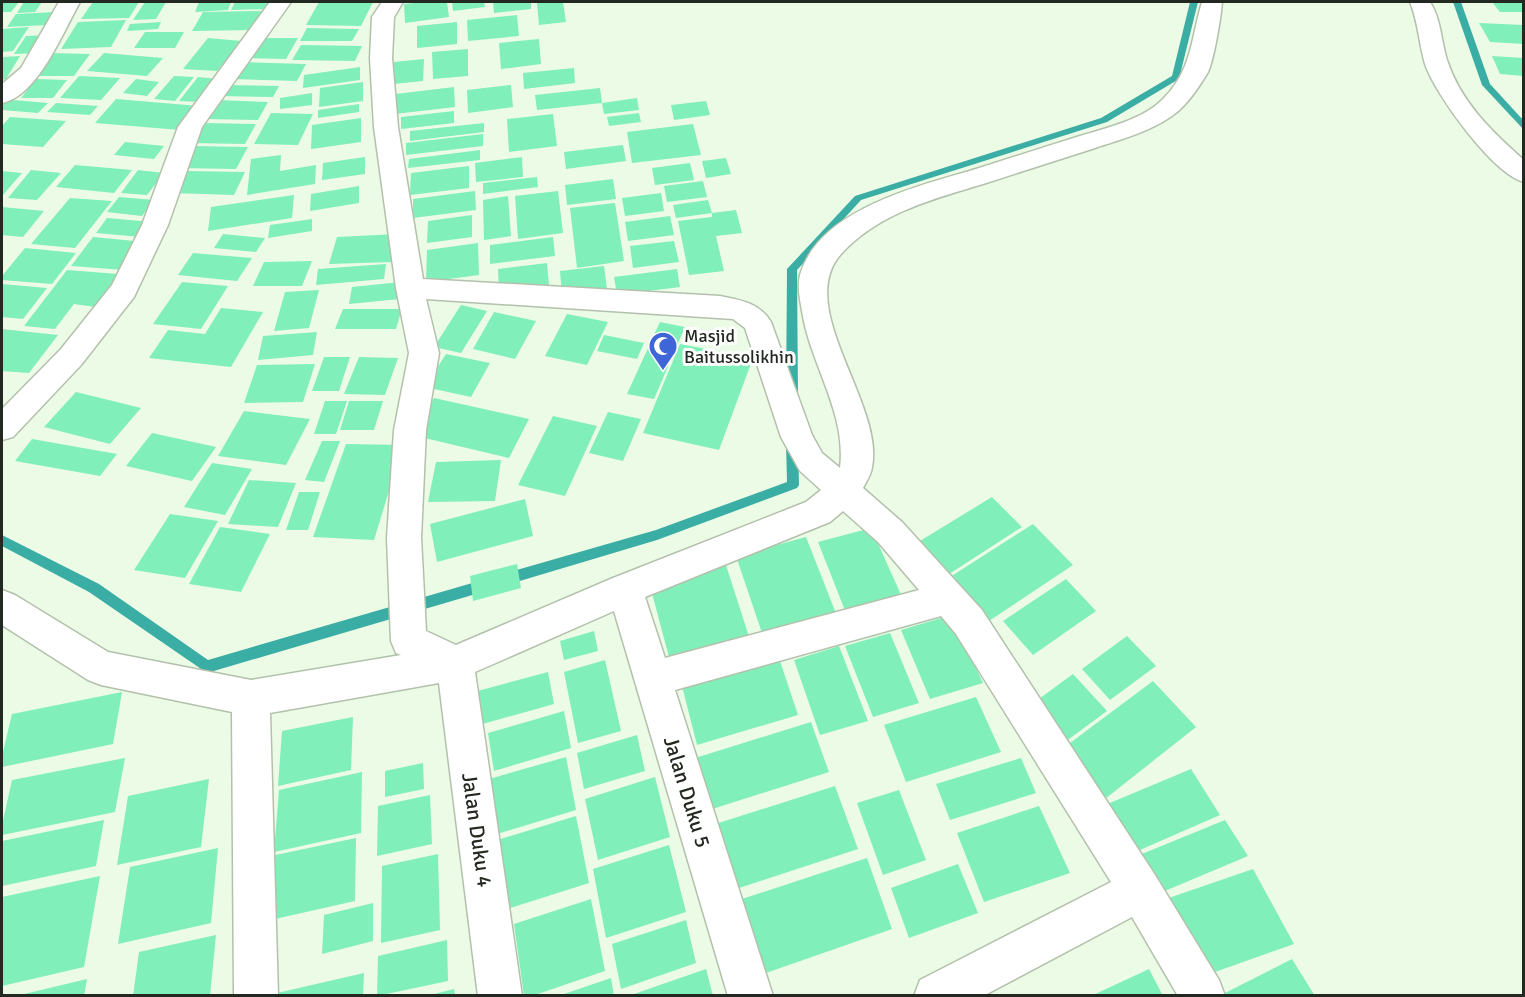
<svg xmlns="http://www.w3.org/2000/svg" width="1525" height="997" viewBox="0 0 1525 997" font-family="Signika,sans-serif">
	<rect width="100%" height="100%" fill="#ecfbe5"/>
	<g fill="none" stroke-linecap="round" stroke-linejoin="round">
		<!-- stream -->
		<path fill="#3aada4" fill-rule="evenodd" d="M1190,2H1198L1179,79L1107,122L861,200L797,270L798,397L796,400H788L786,397L787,269L855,196L1101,118L1172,76Z
			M1453,2H1461L1490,84L1524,121V130L1482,85Z
			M792,437L798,442L799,485L797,488L657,540L503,586L499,584L497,580L499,576L503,574L656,530L787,482L786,442Z
			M2,535L99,584L208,660L486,579L491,581L492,585L491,589L486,591L207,673L89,592L2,546Z"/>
	</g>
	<!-- building -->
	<path fill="#80efb9" d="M2,2H19L11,12H2Z
		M24,2H42L35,12L17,13Z
		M93,2H139L129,18L81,19Z
		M145,2H166L156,19L133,20Z
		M199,2H231L228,10L195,12Z
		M235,2H273L270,9L231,10Z
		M319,2H373L361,26L306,25Z
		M424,2H447L449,17L405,23L404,4Z
		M452,2H484L485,7L453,11Z
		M493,2H531V9L494,13Z
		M563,2L566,22L539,25L537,3Z
		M1492,2H1524V12H1500Z
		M263,11L254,30L192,31L203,12Z
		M55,12L47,25L7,27L16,14Z
		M517,15L519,36L468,41L467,20Z
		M126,20L111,47L61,49L78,22Z
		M161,22L158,29L127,31L130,24Z
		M457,22V44L417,48V26Z
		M1479,23L1524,25V44L1490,42Z
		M29,27L13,51L2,52V29Z
		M307,28L359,29L352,41H300Z
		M145,32H184L175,48H134Z
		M49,35L38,53L14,54L26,36Z
		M208,38L242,41L217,71L183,69Z
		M258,38H298L286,59L246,58Z
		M539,39L541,64L501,69L499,43Z
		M301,45L362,46L355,61L292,60Z
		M468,49V76L433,79L432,52Z
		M50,53L90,54L74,76H34Z
		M104,53L163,58L147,76L87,71Z
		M20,56L6,79L2,80V57Z
		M1492,56L1524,58V76L1500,74Z
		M424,59L423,81L393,84L394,62Z
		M242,62L306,64L297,81L232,79Z
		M360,67V80L303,88L304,75Z
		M574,68L575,83L524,89L523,73Z
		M79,76L120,78L101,100L60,98Z
		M174,76L194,77L175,101L154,99Z
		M198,77L219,79L201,102L179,101Z
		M36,79L67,80L53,98H21Z
		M136,79L159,82L147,96L123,93Z
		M363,82V101L319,107L320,88Z
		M225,85L279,86L273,97L219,96Z
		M511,85L513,107L468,113L467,90Z
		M454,87L455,107L395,114L396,94Z
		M600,88L602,103L537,110L535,95Z
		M312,93V105L280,109V98Z
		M637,98L639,110L604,114L602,103Z
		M2,99L48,103L38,113L2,110Z
		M116,99L199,106L180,130L95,123Z
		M216,100L268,102L258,120L205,119Z
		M706,101L710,115L674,120L671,105Z
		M56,103L98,106L90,115L47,112Z
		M359,104V112L318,118V110Z
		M454,111V123L401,129V117Z
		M271,113L313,114L298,145L254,144Z
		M639,113L641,122L609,126L607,117Z
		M553,114L557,146L509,152L507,119Z
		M10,117L66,121L43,147L2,144V126Z
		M361,118V142L311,149L312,125Z
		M202,123L256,124L245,144L190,143Z
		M484,123V132L410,141V131Z
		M693,124L701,155L632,163L627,132Z
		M483,134V146L406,155V143Z
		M125,142L164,146L154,159L114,155Z
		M623,145L626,161L566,169L564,152Z
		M190,146L248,147L236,169L177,168Z
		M480,150V160L408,168L409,159Z
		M281,155L280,171L316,165L315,184L247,195L251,159Z
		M365,157V174L322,180L323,163Z
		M522,157L523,177L476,182L475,163Z
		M726,158L731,174L706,178L702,161Z
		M690,163L694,180L655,185L652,168Z
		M75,165L132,170L114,193L56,187Z
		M469,166V188L410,195L411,173Z
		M31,170L61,173L37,200L8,198Z
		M138,170L164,173L147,195L121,193Z
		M2,171L22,173L2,196Z
		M186,171L245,172L234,195L173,193Z
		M537,177L538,187L483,194V183Z
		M613,179L616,199L567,205L565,185Z
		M703,181L707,197L667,202L664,186Z
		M359,186V203L310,211L311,194Z
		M475,191L476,210L413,218V199Z
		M558,191L563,233L518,239L515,196Z
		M661,193L664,211L625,216L622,198Z
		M294,195L292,218L208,231L211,207Z
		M508,196L511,236L484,240L483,200Z
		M119,197L154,200L142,216L107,212Z
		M70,198L112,201L75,248L31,244Z
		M708,200L712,213L736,210L742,233L716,236L724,271L689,275L678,221L712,217V213L676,218L673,205Z
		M615,203L624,261L577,268L570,208Z
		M2,207L44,211L23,237L2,235Z
		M472,215V237L427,243L428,221Z
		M670,216L674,235L628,241L625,222Z
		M107,218L152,222L141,237L96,233Z
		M312,219V231L268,238L270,225Z
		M223,234L265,238L256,252L214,248Z
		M398,234L392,262L329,264L337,237Z
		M93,237L145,242L124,270L71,266Z
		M553,237L555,256L490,264V245Z
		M674,241L679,262L633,268L630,246Z
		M478,243L479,275L426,282L427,250Z
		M25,248L76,253L52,284L2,280V276Z
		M193,253L252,258L237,281L178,275Z
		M312,261L302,286H253L264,262Z
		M547,263L549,285L499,292L498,269Z
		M386,264L384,279L316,285L318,269Z
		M604,266L607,289L562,295L560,271Z
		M677,269L680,287L617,295L614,277Z
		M67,270L118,274L95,307L74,304L55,329L24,326Z
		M182,282L228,286L201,329L153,324Z
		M401,282L400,299L349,304L352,287Z
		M2,284L47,288L23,319L2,317Z
		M319,290L309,328L274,331L285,292Z
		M461,305L487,311L461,353L434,347Z
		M221,308L263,312L231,367L149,358L168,330L205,334Z
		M343,309H402L396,329H335Z
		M494,312L536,321L515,359L473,349Z
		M567,314L608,322L587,365L545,356Z
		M660,322L685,327L654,399L627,394Z
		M2,329L58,335L29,373L2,371Z
		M317,332L313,355L258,360L263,336Z
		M604,335L644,343L637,359L597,351Z
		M680,344L753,358L719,450L643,433Z
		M446,354L490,363L471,397L425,387Z
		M324,357H350L339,391H312Z
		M359,357L398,358L385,395L344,394Z
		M315,364L303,402L244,403L257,365Z
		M76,392L141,408L110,444L44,427Z
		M434,398L529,419L509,458L412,435Z
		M325,401H347L336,434H314Z
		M349,401H383L374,430H340Z
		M244,411L310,419L286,465L218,456Z
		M608,412L641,419L623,461L589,453Z
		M553,416L597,426L565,496L518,485Z
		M152,433L216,447L192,481L126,466Z
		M32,439L117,454L100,476L15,461Z
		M322,441H340L324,482L305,480Z
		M346,444L403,445L374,540L313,537Z
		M501,460L495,501L428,502L436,462Z
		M212,463L252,469L225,515L184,507Z
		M249,480L296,483L278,527L228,524Z
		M299,492H320L308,530H286Z
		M992,497L1022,527L943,578L915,544Z
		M525,499L533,536L437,562L430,524Z
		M170,514L218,521L185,578L134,570Z
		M1033,524L1073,565L989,621L950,577Z
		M220,527L270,534L241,592L189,584Z
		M871,528L902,597L846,613L818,542Z
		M806,537L837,616L763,636L736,556Z
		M725,562L753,649L673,672L649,582Z
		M517,564L521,588L473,601L470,576Z
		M1066,579L1096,611L1033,655L1003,621Z
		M951,615L983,683L930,699L901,630Z
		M594,631L598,651L564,660L560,641Z
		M890,633L919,703L873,717L845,646Z
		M1127,636L1156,666L1110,700L1082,669Z
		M839,646L868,721L820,735L794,660Z
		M779,658L798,715L697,745L682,686Z
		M605,660L621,731L578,743L564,672Z
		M548,672L554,704L479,725L474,692Z
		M1073,674L1107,711L1065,742L1032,704Z
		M1153,681L1196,727L1105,799L1062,749Z
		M122,692L113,744L2,767V756L12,714Z
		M976,697L1001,752L906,782L884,725Z
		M564,711L571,748L494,771L488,733Z
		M353,717L351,770L278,786L282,731Z
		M811,722L829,772L706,811L692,759Z
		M637,735L645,771L584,789L577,753Z
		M566,757L576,810L497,834L489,779Z
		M125,758L115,812L2,835V825L12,780Z
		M1021,758L1036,793L950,820L936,784Z
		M423,763L424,789L385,797V771Z
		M1191,769L1220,815L1133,853L1105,805Z
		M362,772L361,833L274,852L279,790Z
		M655,777L670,837L598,860L585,799Z
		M209,779L201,847L117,865L128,796Z
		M835,786L858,849L727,892L709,826Z
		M899,790L926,860L883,875L857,803Z
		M430,795L432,844L377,856L378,806Z
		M1039,806L1070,873L984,902L957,833Z
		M576,816L589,883L504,910L494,841Z
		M104,820L96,866L2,886V841Z
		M1225,820L1248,856L1153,896L1132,858Z
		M356,838L355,901L266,921L271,856Z
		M669,845L686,912L606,938L593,869Z
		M218,848L211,923L118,944L130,867Z
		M438,854L440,930L381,943L382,866Z
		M867,858L892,929L763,974L742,899Z
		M958,864L978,913L909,938L891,888Z
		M1253,869L1294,944L1198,978L1160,901Z
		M100,876L84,967L2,986V897Z
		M591,899L605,971L532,996H524L514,924Z
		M373,903V941L322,954L324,915Z
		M686,920L696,963L621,989L612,944Z
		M216,935L210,996H133L139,952Z
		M447,940L448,981L377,996L378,956Z
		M1292,959L1315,996H1219Z
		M706,969L713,996H631V995Z
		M1149,969L1163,996H1091Z
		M364,973L363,996H277V993Z
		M611,978L614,996H561V995Z
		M87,979L84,996H20V995Z
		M454,989L455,996H430V995Z"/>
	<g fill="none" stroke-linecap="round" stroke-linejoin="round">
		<!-- street casing -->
		<g stroke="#b3c1ac" stroke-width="3">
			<path id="street" d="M59,2H80C63,32 38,96 2,103V84L21,68Z
				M270,2H291L202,127L168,225L134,297L81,365L13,437L2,440V409L61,349L112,285L142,225L178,127Z
				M382,2H403L394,17L392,58L398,127L423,279L720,296C740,300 760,303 771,322L812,435L822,453L840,468C847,413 810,364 802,311C800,299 797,287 800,275C819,209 919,186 976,169C1010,158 1045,147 1080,136C1106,128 1142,120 1162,100C1192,71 1191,39 1202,2H1222C1221,17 1214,59 1208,72C1201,84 1188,103 1177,112C1155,130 1122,139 1095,148C1057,160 1020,172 983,184C933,199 879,213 842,253C792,306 885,404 872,467C871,475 866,482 863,488L902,522L982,610L1155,875L1219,980L1225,996H1178L1132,917L983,996H914L920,980L1111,882L956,634L941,616L675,690L773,996H728L614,611L475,672L522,996H478L439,683L270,713L278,996H234L232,712L101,685L88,680L2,625V590L15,595L108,652L251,680L401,655L396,653L391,641L387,538L394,430L409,353L396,288L374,127L370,58L372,17ZM426,299L733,319L745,328L781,437L800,471L821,490L806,502L613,578L456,645L426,631L421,538L426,430L439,353ZM843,511L878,542L919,590L665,658L645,597L830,522Z
				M1410,2H1430C1441,19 1441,41 1447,60C1460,101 1492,132 1524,160V182C1493,174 1435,94 1425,64C1419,43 1418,21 1410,2Z"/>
		</g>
		<!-- street -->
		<use href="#street" fill="#fff" fill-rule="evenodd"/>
	</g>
	<!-- icons -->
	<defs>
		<g id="mosque-pin" transform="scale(1.5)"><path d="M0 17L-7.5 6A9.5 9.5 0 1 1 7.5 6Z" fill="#3f66d8" stroke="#fff"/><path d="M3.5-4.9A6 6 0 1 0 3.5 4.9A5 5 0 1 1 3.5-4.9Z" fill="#fff"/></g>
	</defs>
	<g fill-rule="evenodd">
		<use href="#mosque-pin" x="663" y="346"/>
	</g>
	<g text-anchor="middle" stroke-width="6" stroke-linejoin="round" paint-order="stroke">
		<!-- poi labels -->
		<g font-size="18" fill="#232820" stroke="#fff" text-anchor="start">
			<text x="684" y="342">Masjid<tspan x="684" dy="21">Baitussolikhin</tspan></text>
		</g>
		<!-- near-street labels -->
		<g font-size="21" fill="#232820" stroke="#fff">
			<text transform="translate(687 792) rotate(73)" y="7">Jalan Duku 5</text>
			<text transform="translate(477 830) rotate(82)" y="7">Jalan Duku 4</text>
		</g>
	</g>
	<!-- border -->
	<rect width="1525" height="997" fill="none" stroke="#232820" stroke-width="6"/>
</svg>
